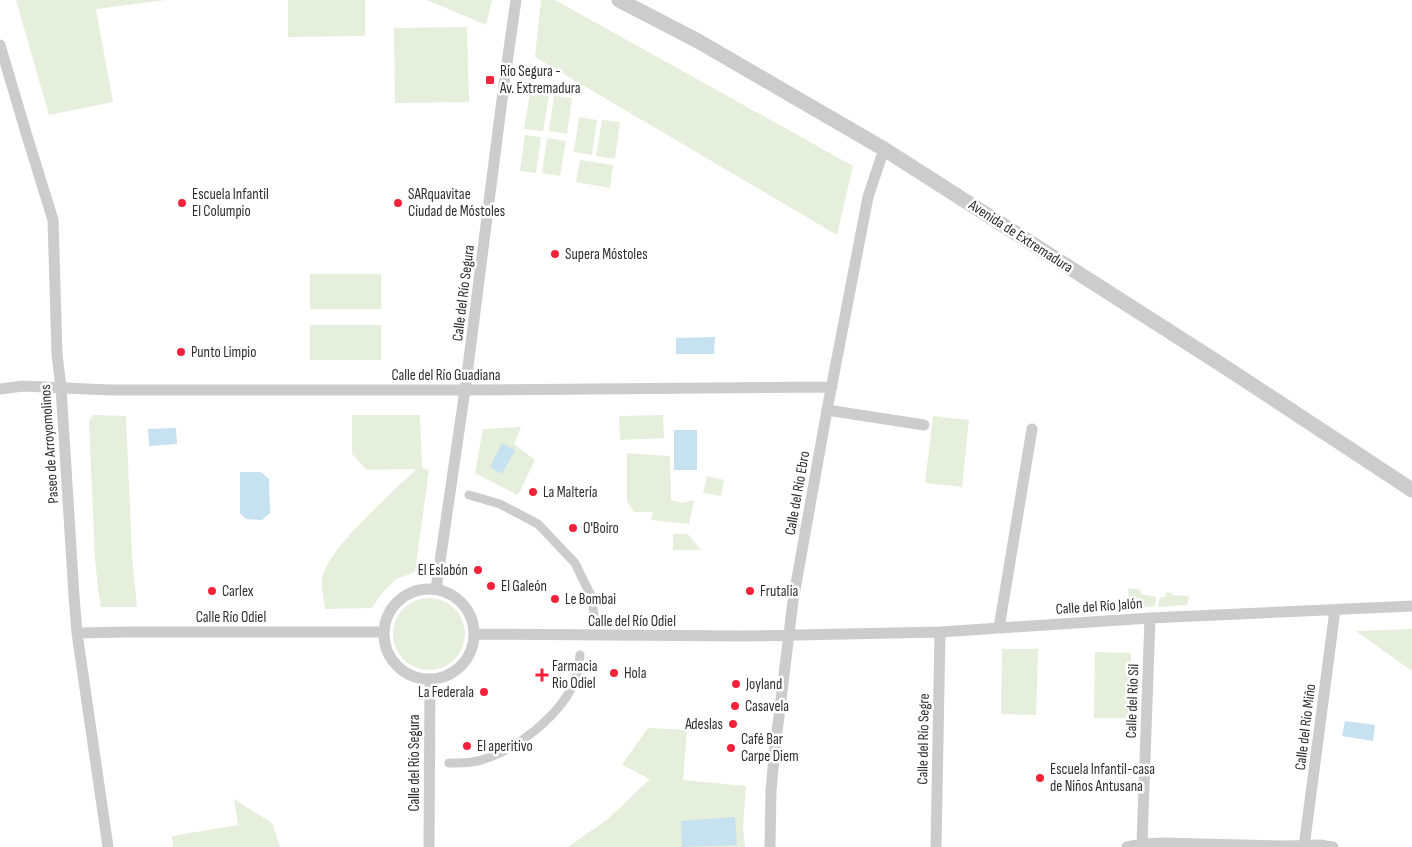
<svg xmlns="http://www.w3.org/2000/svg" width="1412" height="847" viewBox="0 0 1412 847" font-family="'Sofia Sans Condensed',sans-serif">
	<rect width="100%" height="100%" fill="#fff"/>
	<!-- green -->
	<path fill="#e6eedc" d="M16,0H166L96,9L113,102L49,115Z
		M288,0H365V36L288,37Z
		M427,0H492L486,25Z
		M541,0H555L853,166L837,235L535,57Z
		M467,27L469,102L395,103L394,28Z
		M530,93L549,96L543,131L524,129Z
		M554,96L572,98L567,134L549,131Z
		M579,117L597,120L592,155L574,152Z
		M602,120L620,122L615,159L596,156Z
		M525,135L541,137L536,173L520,171Z
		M547,138L566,141L560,176L542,173Z
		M580,160L613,165L610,188L576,182Z
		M310,274H381V309H310Z
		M310,325H381V360H310Z
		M93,415L126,416L132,555L137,607H101L98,590L95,558L89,421Z
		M352,415H420L422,468L429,470L415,572L396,579L382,593L372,608L325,609C324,600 321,585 322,578C330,545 392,494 416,469L367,470L352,454Z
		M663,415L664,438L620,440L619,416Z
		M933,416L969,420L962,487L925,483Z
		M521,427L514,444L535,460L518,495L475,473L483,429Z
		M627,453L670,456L671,500L683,503L694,500L689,524L651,520L653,512H634L627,501Z
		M707,476L724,480L721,496L703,493Z
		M673,534H688L701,550H673Z
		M1128,588L1141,590V594L1156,597L1155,606L1144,607L1143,599L1129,600Z
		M1167,592L1172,593V595L1189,596L1187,605L1158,607L1160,597H1165Z
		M393 634a36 36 0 1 1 72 0a36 36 0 1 1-72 0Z
		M1412,629V671L1356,631Z
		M1002,649H1038L1036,715L1001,714Z
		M1095,652L1131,653L1130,718H1094Z
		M648,728L687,730L683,780L746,786L743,827L745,847H568L608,819L650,779L622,765Z
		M234,799L272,823L280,847H173L172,836L238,825Z"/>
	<!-- water -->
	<path fill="#c6e1ef" d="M715,337L714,354H676V338Z
		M176,428L177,444L149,446L148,429Z
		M674,430H697V470H674Z
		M502,443L515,450L502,474L490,467Z
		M240,472H261L269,479L270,513L262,520L246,519L240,513Z
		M1345,721L1375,725L1373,741L1342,736Z
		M735,817L737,845L682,847L681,821Z"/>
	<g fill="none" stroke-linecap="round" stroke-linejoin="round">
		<!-- pedestrian -->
		<path stroke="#ccc" stroke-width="9" d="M469,495L500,504L538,524L575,563L592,598L594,616
			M449,763C457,763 464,763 472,762C511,756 566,713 577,674C579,668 579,661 580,655"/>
		<!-- minor -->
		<path stroke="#ccc" stroke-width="11" d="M0,45L27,136L53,220L57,354L61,388L74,596L77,633L108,847
			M0,389L23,386L109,390H465L832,387
			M827,410L924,425
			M436,589L465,390L504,84L516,0
			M384 634a45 45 0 1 1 90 0a45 45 0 1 1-90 0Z
			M999,628L1032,429
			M77,633L128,632H384
			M474,634L746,636L940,632L1150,618L1412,606
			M1142,844L1150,618
			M429,847L430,679
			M770,847L771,790L774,757L793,601L827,410L868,197L884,149
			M936,847L940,632
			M1127,847L1142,844L1163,843L1283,846L1320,845L1333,847
			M1304,847L1335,610"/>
		<!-- tertiary -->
		<path stroke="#ccc" stroke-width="15" d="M619,0L698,41L884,149L1222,365L1412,490"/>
	</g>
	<!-- markers -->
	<g fill="#f5223b" stroke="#fff" stroke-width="2">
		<rect x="485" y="75" width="10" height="10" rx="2.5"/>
		<circle cx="182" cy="203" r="5"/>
		<circle cx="398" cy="203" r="5"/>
		<circle cx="555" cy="254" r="5"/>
		<circle cx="181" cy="352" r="5"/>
		<circle cx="533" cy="492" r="5"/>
		<circle cx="573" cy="528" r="5"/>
		<circle cx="478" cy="570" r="5"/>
		<circle cx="491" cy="586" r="5"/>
		<circle cx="212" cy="591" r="5"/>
		<circle cx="750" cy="591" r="5"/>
		<circle cx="555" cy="599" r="5"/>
		<circle cx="614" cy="673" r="5"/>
		<path d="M539.5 667.5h5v5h5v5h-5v5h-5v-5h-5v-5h5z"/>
		<circle cx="736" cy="684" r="5"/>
		<circle cx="484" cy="692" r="5"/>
		<circle cx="735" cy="706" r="5"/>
		<circle cx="733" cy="724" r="5"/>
		<circle cx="467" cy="746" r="5"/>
		<circle cx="731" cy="748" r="5"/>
		<circle cx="1040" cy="778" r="5"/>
	</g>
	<g text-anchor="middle" stroke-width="5" stroke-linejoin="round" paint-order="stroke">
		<!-- poi labels -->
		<g font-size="15" fill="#2f2f2f" stroke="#fff" text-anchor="start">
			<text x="500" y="76">Río Segura -<tspan x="500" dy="17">Av. Extremadura</tspan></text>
			<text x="192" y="199">Escuela Infantil<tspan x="192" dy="17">El Columpio</tspan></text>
			<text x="408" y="199">SARquavitae<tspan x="408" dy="17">Ciudad de Móstoles</tspan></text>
			<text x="565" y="259">Supera Móstoles</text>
			<text x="191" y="357">Punto Limpio</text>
			<text x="543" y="497">La Maltería</text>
			<text x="583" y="533">O'Boiro</text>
			<text x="468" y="575" text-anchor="end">El Eslabón</text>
			<text x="501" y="591">El Galeón</text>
			<text x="222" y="596">Carlex</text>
			<text x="760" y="596">Frutalia</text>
			<text x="565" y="604">Le Bombai</text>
			<text x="552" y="671">Farmacia<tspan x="552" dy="17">Rio Odiel</tspan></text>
			<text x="624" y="678">Hola</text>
			<text x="746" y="689">Joyland</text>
			<text x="474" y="697" text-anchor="end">La Federala</text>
			<text x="745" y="711">Casavela</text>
			<text x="723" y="729" text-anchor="end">Adeslas</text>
			<text x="741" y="744">Café Bar<tspan x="741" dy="17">Carpe Diem</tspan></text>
			<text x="477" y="751">El aperitivo</text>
			<text x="1050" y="774">Escuela Infantil-casa<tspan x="1050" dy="17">de Niños Antusana</tspan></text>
		</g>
		<!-- street labels -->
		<g font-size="15" fill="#2f2f2f" stroke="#fff">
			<text transform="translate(1021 236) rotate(33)" y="5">Avenida de Extremadura</text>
			<text transform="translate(463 293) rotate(-83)" y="5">Calle del Río Segura</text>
			<text x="446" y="380">Calle del Río Guadiana</text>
			<text transform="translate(49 444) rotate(-94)" y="5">Paseo de Arroyomolinos</text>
			<text transform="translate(797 493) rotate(-80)" y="5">Calle del Río Ebro</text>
			<text transform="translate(1099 606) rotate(-4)" y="5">Calle del Río Jalón</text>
			<text x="231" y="622">Calle Río Odiel</text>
			<text x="632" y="626">Calle del Río Odiel</text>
			<text transform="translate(1132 701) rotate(-88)" y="5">Calle del Río Sil</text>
			<text transform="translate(1305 727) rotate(-83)" y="5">Calle del Río Miño</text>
			<text transform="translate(923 739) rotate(-89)" y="5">Calle del Río Segre</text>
			<text transform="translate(414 763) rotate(-90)" y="5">Calle del Río Segura</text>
		</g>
	</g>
</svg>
